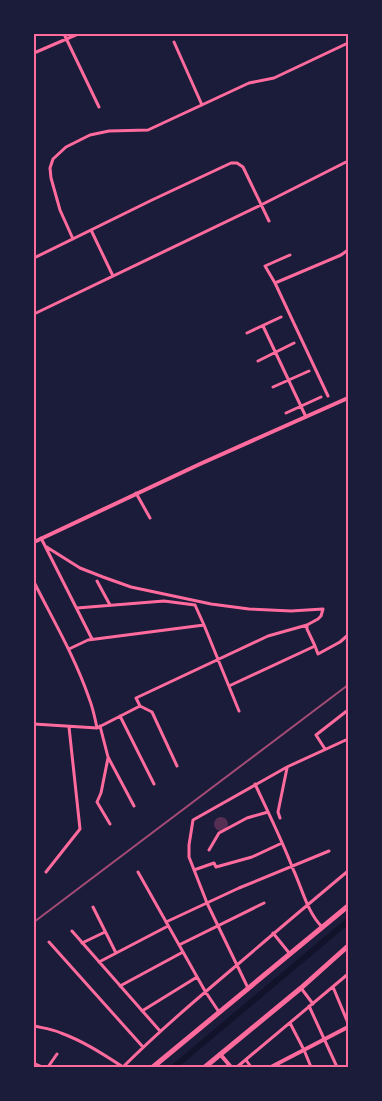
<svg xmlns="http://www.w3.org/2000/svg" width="382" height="1101" viewBox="0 0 382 1101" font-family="'Titillium Web',sans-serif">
	<rect width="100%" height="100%" fill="#1b1b3a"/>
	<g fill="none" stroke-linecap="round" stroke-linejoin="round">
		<!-- canal -->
		<path stroke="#12122b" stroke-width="6" d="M174,1067L348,921"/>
	</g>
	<!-- building -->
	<path fill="#542f53" d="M214 824a7 7 0 1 1 14 0a7 7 0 1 1-14 0Z"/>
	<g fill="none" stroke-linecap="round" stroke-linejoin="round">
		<!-- minor -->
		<path stroke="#ff6b9d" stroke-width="3" d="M64,34L99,107
			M174,42L202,105
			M34,53L78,34
			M91,230L113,276
			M73,239L60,210L51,178L50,168L53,159L66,147L90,135L109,131L148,130L249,83L274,78L348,43
			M290,255L265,266L275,283L328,396
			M34,258L152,200L231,163H237L243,167L269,221
			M275,283L341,255L348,250
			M34,314L261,205L348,161
			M263,326L306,417
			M247,333L281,317
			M258,361L294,343
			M273,387L309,371
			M286,413L321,397
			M136,493L150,518
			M41,538L92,639
			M97,581L110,605
			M34,582C53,620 75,657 89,698C93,708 95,718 97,728
			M77,608L164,601L195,605L204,625
			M315,646L318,654L340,642L348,635
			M69,649L88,640L204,625L239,711
			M229,686L315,646L307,629V625
			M140,706L152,712L177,766
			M120,716L154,784
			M34,724L97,728L140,706L136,698L268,636L307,625L318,619L321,616L323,609L291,611L249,609L211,604L131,587L103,577L80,568L45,546
			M100,726L108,757L134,806
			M325,749L316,735L348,710
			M108,758L101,793L97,802L110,824
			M255,784C268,812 282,840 293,869C302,888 307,912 322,927
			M280,818L278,812L287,768
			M209,850L219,833L247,818L268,812
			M194,870L214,863L216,867L252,857L282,843
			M46,872L80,829L69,727
			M138,872L205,991L219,1012
			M93,907L116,953
			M166,922L239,888L329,851
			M72,931L160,1031
			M273,933L290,954
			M49,942L143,1047
			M82,943L105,932
			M179,945L264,903
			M99,962L168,926
			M120,986L183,952
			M333,987L348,1023
			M248,988L207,903L189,857V845L193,820L287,767L348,739
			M301,988L313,1004
			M309,1006L337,1067
			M142,1011L197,977
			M290,1023L304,1050L311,1067
			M34,1026C43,1028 52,1029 61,1033C83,1041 103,1054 123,1067
			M246,1060L251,1067
			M48,1067L57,1054
			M123,1067C159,1031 198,998 237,965C274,933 311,902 348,871
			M237,1067L348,974"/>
		<!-- tertiary -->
		<path stroke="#ff6b9d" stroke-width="4" d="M34,542L200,464L348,398
			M220,1054L231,1067
			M34,1064L41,1067
			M271,1067L348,1027"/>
		<!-- trunk -->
		<path stroke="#ff6b9d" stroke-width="5" d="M153,1067L348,906
			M205,1067L301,988L348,946"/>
		<!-- rail -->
		<path stroke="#a44b75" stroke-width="2" d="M34,922L348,685"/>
	</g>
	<!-- border -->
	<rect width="382" height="1101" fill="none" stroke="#1b1b3a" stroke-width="70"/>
	<rect x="35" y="35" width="312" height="1031" fill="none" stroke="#ff6b9d" stroke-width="2"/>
</svg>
